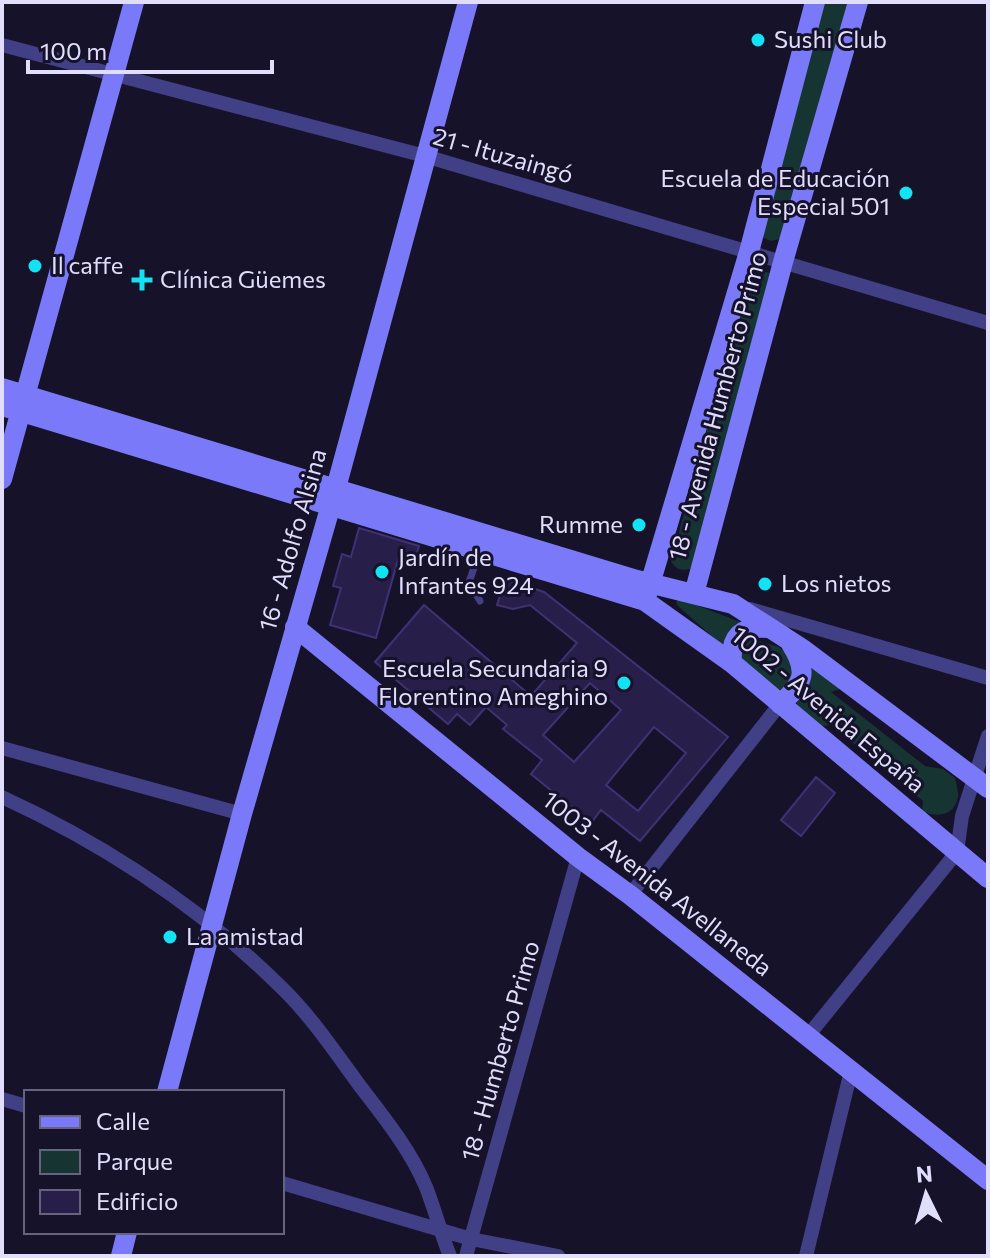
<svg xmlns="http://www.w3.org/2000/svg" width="990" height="1258" viewBox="0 0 990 1258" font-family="Commissioner,sans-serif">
	<rect width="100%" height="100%" fill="#16122a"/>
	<!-- green -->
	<path fill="#163432" d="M823,2H851L784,238L771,241L764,238L762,232Z
		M757,270L770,273L694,568C684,571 676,571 671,561L748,280Z
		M678,599L683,600L743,623L723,646L679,607L676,603Z
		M752,639L779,647L793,660L794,676L789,686L776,691L737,660L744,644Z
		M810,663L843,688L831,692L925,766L943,769L955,778C956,784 959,792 958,797C955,816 936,818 922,811L923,801L831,725L813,727L795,710C800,687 815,694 810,663Z"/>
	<!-- building -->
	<path fill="#271f4a" stroke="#3e3275" stroke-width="2" fill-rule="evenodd" d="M359,528L419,546L415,560L399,556L376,638L330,625L341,588L333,586L342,554L351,557Z
		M505,579L544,592L728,737L640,841L601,810L591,823L531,774L542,760L503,729L507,725L486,707L470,725L457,714L448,724L375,662L424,605L531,696L577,643L530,605L513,609L497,605ZM590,683L621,710L574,762L543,735ZM654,727L686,753L638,811L606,785Z
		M816,777L835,793L801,836L781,820Z"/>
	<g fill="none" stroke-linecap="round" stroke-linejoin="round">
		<!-- lane -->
		<path stroke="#414087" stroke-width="7" d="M480,551L469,582L480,601"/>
		<!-- street -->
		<path stroke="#414087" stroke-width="14" d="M2,45L425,156L988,323
			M750,609L988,678
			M2,748L242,814
			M2,797C104,844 201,908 281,987C311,1016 335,1052 360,1086C384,1117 411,1151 426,1187C435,1210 441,1234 450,1256
			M630,895L780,704
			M807,1037L957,852L962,816L988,736
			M2,1099L26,1106
			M282,1183L471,1239L558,1256
			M466,1256L578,857
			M806,1256L851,1071"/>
		<!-- secondary -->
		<path stroke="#7979f9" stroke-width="20" d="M815,2L749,252L645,601L732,663L988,878
			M2,388L637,580L733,604L804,650L988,788
			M2,406L645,601
			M2,479L134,2
			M694,594L783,262L858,2
			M295,627L578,857L630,895L988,1180
			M732,663C730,636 741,626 768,628
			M780,704C805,683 808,671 791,644
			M167,1092L242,814L339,477L468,2
			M121,1256L127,1232"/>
	</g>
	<!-- markers -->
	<g fill="#12e3f4" stroke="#16122a" stroke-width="3">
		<circle cx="758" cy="40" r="8"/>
		<circle cx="906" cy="193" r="8"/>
		<circle cx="35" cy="266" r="8"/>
		<path d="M138 268h8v8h8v8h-8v8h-8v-8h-8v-8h8z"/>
		<circle cx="639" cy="525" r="8"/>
		<circle cx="382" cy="572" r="8"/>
		<circle cx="765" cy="584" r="8"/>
		<circle cx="624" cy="683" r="8"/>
		<circle cx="170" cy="937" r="8"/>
	</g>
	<g text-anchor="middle" stroke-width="6" stroke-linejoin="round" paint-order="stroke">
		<!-- poi labels -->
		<g font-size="24" fill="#e0ddfd" stroke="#16122a" text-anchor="start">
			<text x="774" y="48">Sushi Club</text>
			<text x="890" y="187" text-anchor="end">Escuela de Educación<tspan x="890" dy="28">Especial 501</tspan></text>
			<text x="51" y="274">Il caffe</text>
			<text x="160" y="288">Clínica Güemes</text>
			<text x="623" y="533" text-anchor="end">Rumme</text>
			<text x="398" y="566">Jardín de<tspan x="398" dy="28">Infantes 924</tspan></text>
			<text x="781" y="592">Los nietos</text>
			<text x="608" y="677" text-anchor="end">Escuela Secundaria 9<tspan x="608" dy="28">Florentino Ameghino</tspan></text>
			<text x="186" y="945">La amistad</text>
		</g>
		<!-- street labels -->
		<g font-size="24" fill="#e0ddfd" stroke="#16122a">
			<text transform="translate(503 156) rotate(16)" y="8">21 - Ituzaingó</text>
			<text transform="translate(718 406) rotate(-75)" y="8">18 - Avenida Humberto Primo</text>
			<text transform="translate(293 540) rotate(-74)" y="8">16 - Adolfo Alsina</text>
			<text transform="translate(828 710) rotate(40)" y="8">1002 - Avenida España</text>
			<text transform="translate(657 884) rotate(38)" y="8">1003 - Avenida Avellaneda</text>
			<text transform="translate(501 1051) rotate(-74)" y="8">18 - Humberto Primo</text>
		</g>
	</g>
	<!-- border -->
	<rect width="990" height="1258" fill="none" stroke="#e0ddfd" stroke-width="8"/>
	<!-- legend -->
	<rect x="24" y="1090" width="260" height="144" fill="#16122a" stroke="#67637e" stroke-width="2"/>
	<rect x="40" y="1116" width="40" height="12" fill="#7979f9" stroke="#67637e" stroke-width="2"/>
	<text x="96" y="1130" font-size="24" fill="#e0ddfd">Calle</text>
	<rect x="40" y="1150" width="40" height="24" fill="#163432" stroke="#67637e" stroke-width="2"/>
	<text x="96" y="1170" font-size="24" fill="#e0ddfd">Parque</text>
	<rect x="40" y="1190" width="40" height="24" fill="#271f4a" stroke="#67637e" stroke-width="2"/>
	<text x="96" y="1210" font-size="24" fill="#e0ddfd">Edificio</text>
	<!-- north arrow -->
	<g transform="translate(926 1194) rotate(355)" stroke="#16122a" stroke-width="6" paint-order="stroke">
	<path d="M0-6L14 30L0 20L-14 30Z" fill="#e0ddfd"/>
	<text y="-12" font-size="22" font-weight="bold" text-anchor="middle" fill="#e0ddfd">N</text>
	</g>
	<!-- scale -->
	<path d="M28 60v12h244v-12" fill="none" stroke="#e0ddfd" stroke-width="4"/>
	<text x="40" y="60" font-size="24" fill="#e0ddfd" stroke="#16122a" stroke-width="6" paint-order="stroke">100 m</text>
</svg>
